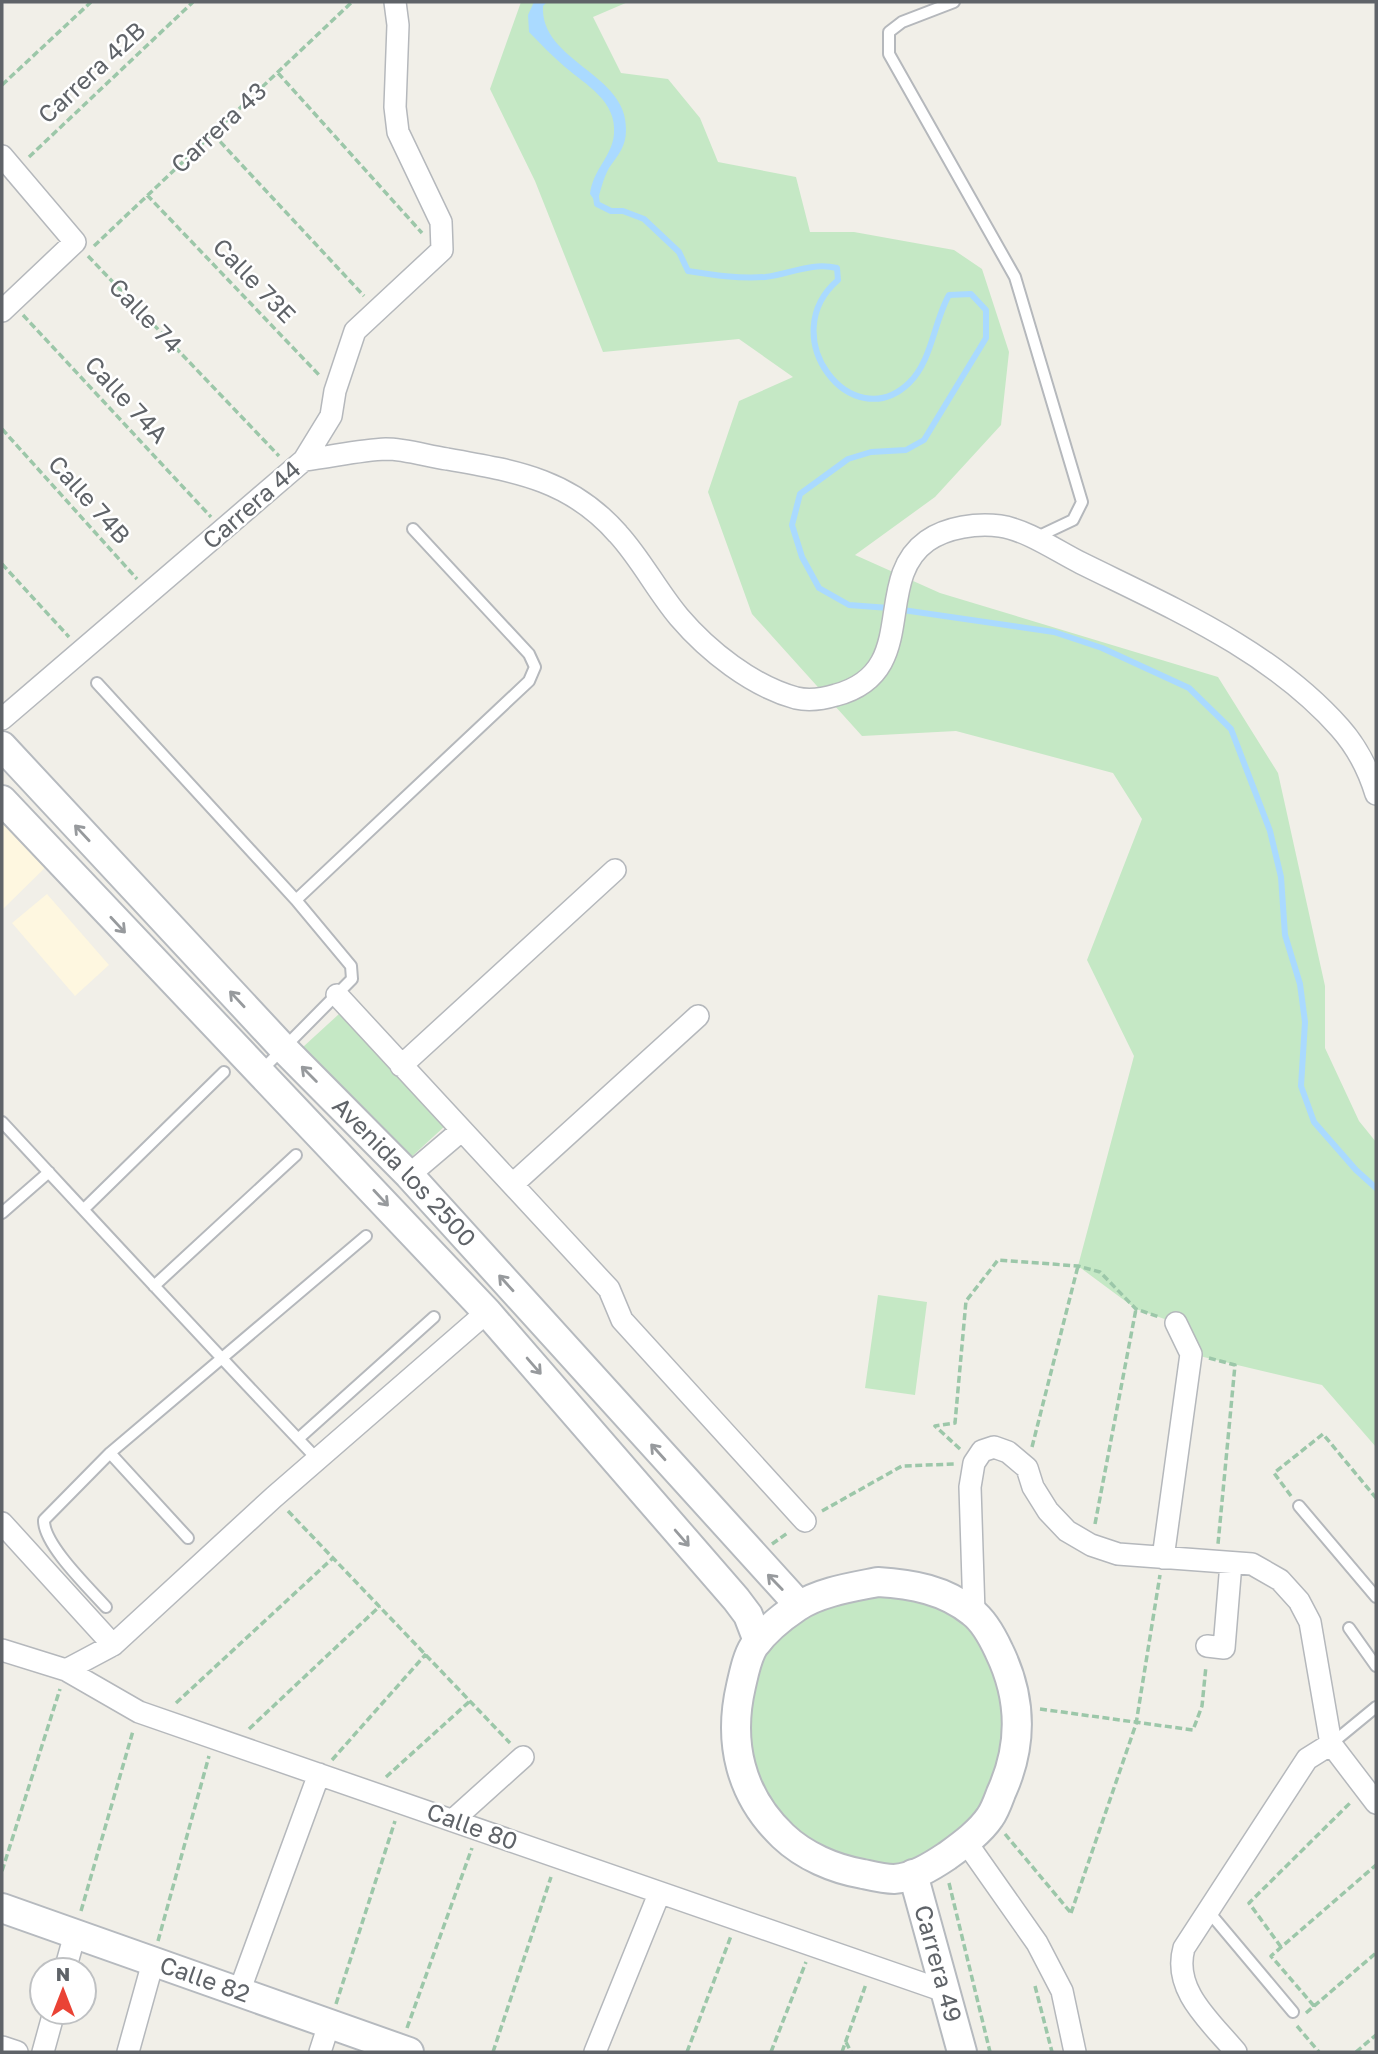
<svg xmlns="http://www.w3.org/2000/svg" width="1378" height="2054" viewBox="0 0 1378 2054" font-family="'Golos Text',sans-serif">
	<rect width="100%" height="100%" fill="#f1efe8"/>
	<!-- commercial -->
	<path fill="#fef7e0" d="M2,800L55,858L2,910Z
		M47,894L109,965L75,996L12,923Z"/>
	<!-- green -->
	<path fill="#c5e8c5" d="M521,2H628L593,17L621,73L668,79L700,118L718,162L796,177L810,232H854L954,250L982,269L1009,352L1001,425L935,497L855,555L940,593L1218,677L1278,773L1325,986V1048L1359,1121L1376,1142V1447L1322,1385L1191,1354L1176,1323L1136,1309L1078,1266L1134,1056L1087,960L1142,819L1113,773L956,731L862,736L752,614L708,492L739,401L793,377L739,339L603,352L535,181L490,89Z
		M339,1014L446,1125L407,1161L303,1047Z
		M878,1295L927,1302L915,1395L865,1388Z
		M845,1589L945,1595L1011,1676L1008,1777L935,1865L851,1872L751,1797L745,1667L799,1605Z"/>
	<!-- water -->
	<path fill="#aadaff" d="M534,2H547L543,6C540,62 628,73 626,130C626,147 618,155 609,168C603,179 600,192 597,204L590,194C593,169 612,157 614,134C617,101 586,85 565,67C552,56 541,44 529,32L528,15Z"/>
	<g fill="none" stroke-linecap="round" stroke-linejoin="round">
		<!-- stream -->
		<path stroke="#aadaff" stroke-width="6" d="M596,197L597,204L611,211H623L644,219L679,252L688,271C713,275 739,279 765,277C790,274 811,262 837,268L838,280C773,336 852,438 909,383C932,361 934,321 949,295L971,294L986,310V338L924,440L906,450L871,452L848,459L800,494L792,525L802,557L819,588L849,605L889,608L1054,632L1102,648L1189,688L1231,729L1270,831L1281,877L1285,935L1300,984L1305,1022L1301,1086L1314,1122L1356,1170L1376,1188"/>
		<!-- lane casing -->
		<g stroke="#b5b8bc" stroke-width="14">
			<path id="lane" d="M954,2L902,22L889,32V54L1015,277L1082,502L1073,520L1035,538
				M97,683L296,900
				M261,1071L352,979L351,966L296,900L529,681L535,667L529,654L413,529
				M2,1122C107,1235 212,1349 319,1461
				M85,1208L224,1072
				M2,1213L49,1172
				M154,1286L296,1155
				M298,1439L434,1317
				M110,1453L188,1538
				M1299,1506L1376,1597
				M106,1607C89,1588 43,1544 44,1520L110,1453L366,1236
				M1349,1628L1376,1666
				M1331,1744L1376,1707
				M1209,1912L1293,2012"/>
		</g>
		<!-- street casing -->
		<g stroke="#b5b8bc" stroke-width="24">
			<path id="street" d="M2,156L75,242L2,311
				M304,460C331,457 359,450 386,449C405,449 427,456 447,459C515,471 570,479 618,534C641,559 657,591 679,617C708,651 752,686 796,698C809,701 823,699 836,695C922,672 871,581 927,541C947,527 977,523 1000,526C1027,530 1057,551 1081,563C1172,608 1271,650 1340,728C1356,746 1369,771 1376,794
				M2,719L304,460L331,416L335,391L355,331L442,250L441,222L398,132L395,107L398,25L395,2
				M337,995L609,1289L622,1320L805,1521
				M401,1066L615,870
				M409,1175L462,1130
				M513,1184L698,1016
				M2,1523L113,1645
				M1163,1558L1191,1354L1176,1323
				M974,1613L970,1487L974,1463L982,1451L994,1447L1008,1452L1027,1468L1033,1487L1048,1511L1067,1531L1091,1545L1118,1554L1252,1564L1280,1580L1299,1601L1310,1622L1331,1744L1376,1803
				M1207,1646L1224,1648L1231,1563
				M2,1650L66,1670L139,1712L947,1992
				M66,1670L113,1645L274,1497L487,1312
				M453,1820L523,1757
				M966,1842L1037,1943L1062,1991L1075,2052
				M65,1970L75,1934
				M239,1992L319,1774
				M2,2047L17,2052
				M43,2052L54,2012
				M128,2052L153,1962
				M320,2052L329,2024
				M595,2052L659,1894
				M1236,2052C1211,2022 1172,1990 1184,1948L1307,1759L1331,1744"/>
		</g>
		<!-- secondary casing -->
		<g stroke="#b6babf" stroke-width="32">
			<g id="secondary">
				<path id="s1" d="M2,746L284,1049L409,1175L799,1605"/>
				<path d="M2,800L487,1312L736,1599L748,1615L758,1641"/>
				<path d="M878,1582C912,1584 945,1590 972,1612C984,1621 993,1638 999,1651C1022,1698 1023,1745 1001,1793C998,1801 995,1810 990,1817C980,1832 962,1845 947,1856C932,1866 913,1878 894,1879C884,1879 872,1876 863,1874C834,1869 804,1856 783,1836C740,1795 728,1742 741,1686C744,1673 747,1657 754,1646C765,1631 782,1617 797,1607C819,1592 853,1587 878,1582Z"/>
				<path id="s2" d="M913,1874L962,2052"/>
				<path id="s3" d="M2,1908L409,2052"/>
			</g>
		</g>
		<!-- path -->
		<path stroke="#9cc7a9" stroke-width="3.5" stroke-dasharray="7 3.5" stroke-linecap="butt" d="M278,73L422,233
			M2,85L91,2
			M213,134L364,296
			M29,157L193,2
			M147,195L320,376
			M94,246L352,2
			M88,256L279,456
			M23,315L211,517
			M2,429L137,579
			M2,564L69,637
			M1209,1358L1235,1365L1218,1544
			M1032,1447L1078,1266
			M960,1449L935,1426L955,1423L966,1301L998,1260L1078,1266L1100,1272L1136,1309L1159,1317
			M1291,1496L1274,1473L1323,1434L1376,1498
			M288,1511L510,1743
			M822,1511L902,1466L956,1464
			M1095,1524L1136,1309
			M772,1544L789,1532
			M176,1703L334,1557
			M1040,1709L1193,1730L1202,1706L1206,1666
			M249,1729L380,1606
			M332,1760L426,1654
			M386,1777L470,1701
			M1005,1834L1071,1913
			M2,1871L60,1689
			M949,1883L990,2052
			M81,1911L133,1731
			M1071,1913L1136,1724L1160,1575
			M158,1941L209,1756
			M1281,1947L1249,1903L1351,1802
			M1035,1986L1052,2052
			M336,2004L395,1821
			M1314,2006L1271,1956L1376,1865
			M1306,2013L1376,1953
			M1297,2026L1319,2052
			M407,2028L472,1848
			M846,2042L851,2052
			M493,2052L551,1877
			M687,2052L731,1936
			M771,2052L806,1962
			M842,2052L866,1984
			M1356,2052L1376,2035"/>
		<!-- lane -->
		<use href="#lane" stroke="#fff" stroke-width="10"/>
		<!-- street -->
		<use href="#street" stroke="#fff" stroke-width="21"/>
		<!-- secondary -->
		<use href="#secondary" stroke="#fff" stroke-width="28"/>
	</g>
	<!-- one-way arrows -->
	<defs><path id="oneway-shaft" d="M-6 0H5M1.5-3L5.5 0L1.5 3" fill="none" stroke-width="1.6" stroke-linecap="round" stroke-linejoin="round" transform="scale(1.75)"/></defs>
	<g stroke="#979a9d">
		<use href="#oneway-shaft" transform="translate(82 833) rotate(-133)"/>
		<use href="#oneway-shaft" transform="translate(118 925) rotate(47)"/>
		<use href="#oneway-shaft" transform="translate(237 999) rotate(-133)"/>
		<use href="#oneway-shaft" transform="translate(309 1074) rotate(-135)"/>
		<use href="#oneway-shaft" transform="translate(381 1198) rotate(47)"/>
		<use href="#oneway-shaft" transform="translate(506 1283) rotate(-132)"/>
		<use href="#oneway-shaft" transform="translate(534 1366) rotate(49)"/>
		<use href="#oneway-shaft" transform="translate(658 1452) rotate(-132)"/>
		<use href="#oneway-shaft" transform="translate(682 1538) rotate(49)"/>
		<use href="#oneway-shaft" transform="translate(775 1582) rotate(-134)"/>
	</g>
	<g text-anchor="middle" stroke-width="5" stroke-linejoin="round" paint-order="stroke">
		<!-- street labels -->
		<g font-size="24" fill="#5f6368" stroke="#fff">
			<text transform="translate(92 73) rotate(-43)" y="8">Carrera 42B</text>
			<text transform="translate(219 128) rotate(-43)" y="8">Carrera 43</text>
			<text transform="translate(254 281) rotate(46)" y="8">Calle 73E</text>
			<text transform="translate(145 316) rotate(46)" y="8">Calle 74</text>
			<text transform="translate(126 400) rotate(47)" y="8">Calle 74A</text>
			<text transform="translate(89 500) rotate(48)" y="8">Calle 74B</text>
			<text transform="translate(252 505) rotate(-41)" y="8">Carrera 44</text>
			<text dy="8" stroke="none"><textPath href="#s1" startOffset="586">Avenida los 2500</textPath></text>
			<text transform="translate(472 1827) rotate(20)" y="8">Calle 80</text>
			<text dy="8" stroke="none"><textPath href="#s2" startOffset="93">Carrera 49</textPath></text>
			<text dy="8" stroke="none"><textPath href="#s3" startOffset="215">Calle 82</textPath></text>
		</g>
	</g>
	<!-- border -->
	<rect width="1378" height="2054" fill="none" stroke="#5f6368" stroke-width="7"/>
	<!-- north arrow -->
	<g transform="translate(63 1991)"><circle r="33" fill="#ffffff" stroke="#bfc1c3" stroke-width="2"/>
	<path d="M0-5L12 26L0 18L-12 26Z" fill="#ea4335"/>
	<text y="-10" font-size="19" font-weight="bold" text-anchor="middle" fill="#5f6368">N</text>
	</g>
</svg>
